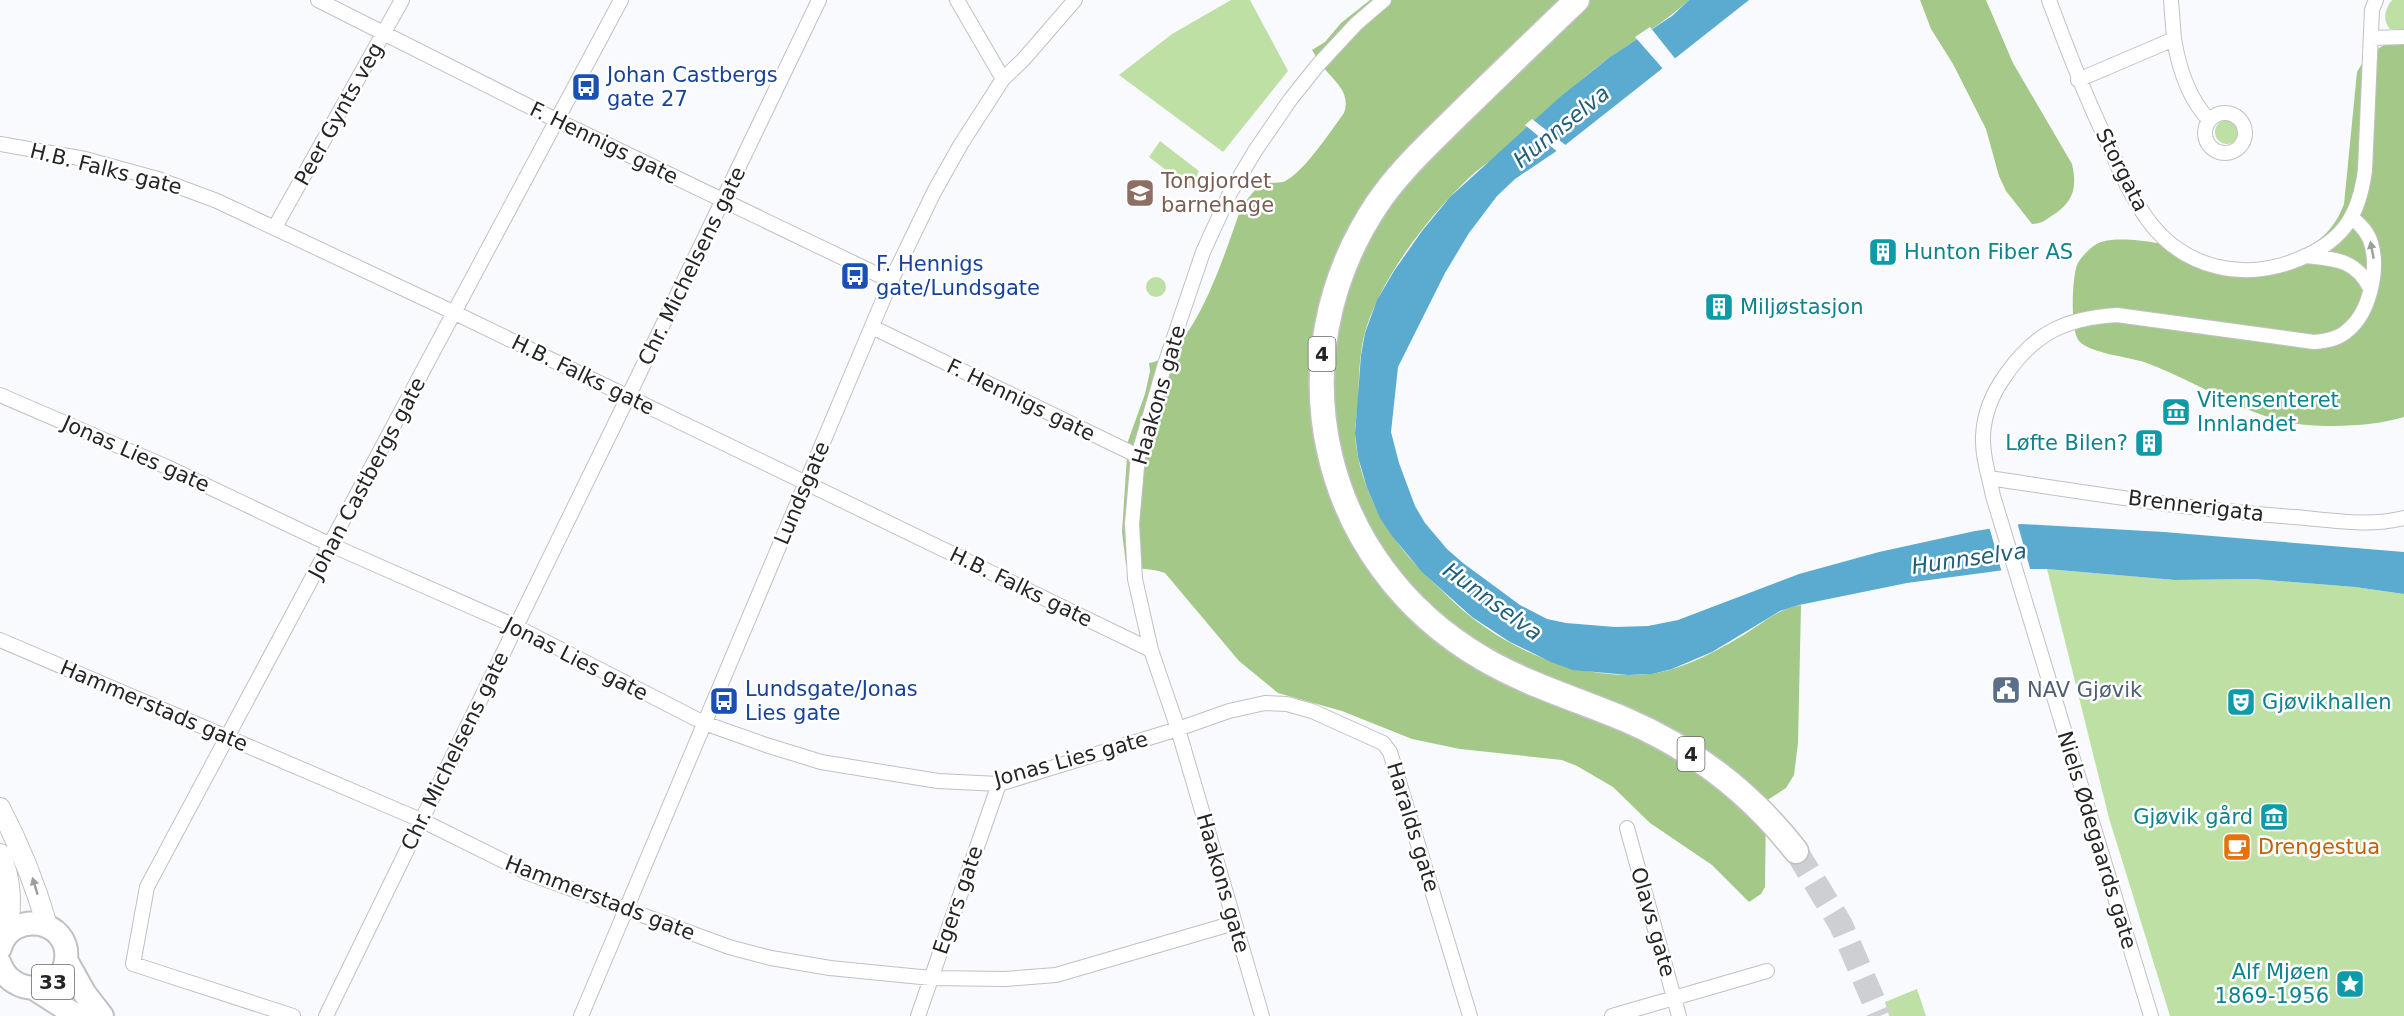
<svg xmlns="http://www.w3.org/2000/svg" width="2404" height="1016" viewBox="0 0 2404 1016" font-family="'DejaVu Sans',sans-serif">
	<rect width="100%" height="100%" fill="#f9fafe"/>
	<!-- green -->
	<path fill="#bee0a5" d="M1231,0H1250L1288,71L1223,152L1119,75L1172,34Z
		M2392,0H2404V30L2390,29C2382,20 2385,9 2392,0Z
		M2215 132a12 12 0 1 1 24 0a12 12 0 1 1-24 0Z
		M1160,141L1199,171L1197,175L1201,180L1197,189L1192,190L1149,157Z
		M1146 287a10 10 0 1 1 20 0a10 10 0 1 1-20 0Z
		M2047,569L2175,580L2254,579L2355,587L2404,594V1016H2170L2109,818Z
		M1917,989L1926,1016H1889L1885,1002Z"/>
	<!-- forest -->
	<path fill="#a4c888" d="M1370,0H1689C1664,23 1636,39 1609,58C1572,86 1538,118 1504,149C1494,159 1482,166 1472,175C1430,214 1381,277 1365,332C1359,354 1359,379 1358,401C1357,413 1355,425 1355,436C1360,493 1391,543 1432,581C1445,593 1457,606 1471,617C1521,656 1585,680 1649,674C1680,671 1719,650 1745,634C1763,623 1779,608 1801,605L1798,743L1794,775L1786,788L1766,801L1765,887L1761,894L1749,902L1712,865L1650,823L1613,787L1577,766L1562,760L1460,749L1412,739L1342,711L1278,693L1239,661L1165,573C1152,568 1138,570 1126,565L1122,532L1128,441L1145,394L1150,371L1149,363C1194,357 1226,249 1240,211C1247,200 1255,185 1269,183C1275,182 1282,184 1287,180C1306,169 1330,132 1344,113C1351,92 1335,82 1323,67C1318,62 1316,56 1312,50L1325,42L1341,23Z
		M1920,0H1986L2013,63L2072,164C2078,190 2072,204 2050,217C2044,221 2040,224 2032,224L2006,191L1999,176L1986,129L1953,64L1931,29Z
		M2387,44H2404V417C2372,427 2315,429 2282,421C2237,410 2189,378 2144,362C2128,357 2090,353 2079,341C2070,330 2072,278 2077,265C2080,258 2089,249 2095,245C2112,233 2166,244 2185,249C2198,252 2210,260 2223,262C2249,266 2275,263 2299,252C2321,241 2335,228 2344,204L2357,72C2365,58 2373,50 2387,44Z"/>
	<!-- water -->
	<path fill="#5aabcf" d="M1689,0H1749L1564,146L1515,179L1497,196L1469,233L1445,273L1398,367L1391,432L1399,463L1415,506L1425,523L1447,549L1463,563L1520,605L1547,619L1566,623L1615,627L1648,626L1678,620L1799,574L1879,552L1975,531L2021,524L2164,532L2404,552V594L2355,587L2254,579L2175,580L2047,569H2012L1907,583L1799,605L1780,611L1712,652L1672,669L1652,674L1628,675L1573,670L1551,662L1510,642L1472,617L1422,572L1392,536L1380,518L1367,488L1358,457L1355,434L1361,355L1365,333L1377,300L1394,271L1422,231L1450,197L1560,97L1610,57L1672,16Z"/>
	<!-- pier -->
	<path fill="#f9fafe" d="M1650,27L1677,61L1665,71L1635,37Z
		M1532,119L1568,147L1559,153L1525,125Z
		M2017,522L2031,572L2002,573L1989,526Z"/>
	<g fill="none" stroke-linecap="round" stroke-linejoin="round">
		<!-- trunk-tunnel -->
		<path stroke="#cecfd3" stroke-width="24" stroke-dasharray="24 12" stroke-linecap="butt" d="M1796,851L1841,925L1880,1016"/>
		<!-- minor casing -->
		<g stroke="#c1c1c5" stroke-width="16">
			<path id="minor" d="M318,0L556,120L891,281
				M957,0L1003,79
				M2049,0C2066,46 2083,91 2104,135C2117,164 2129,194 2148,220C2184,269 2244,282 2299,259C2343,241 2359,216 2365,170L2372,10L2376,0
				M2371,38L2404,37
				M2174,39C2179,69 2188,98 2209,120
				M2078,80L2174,39L2171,0
				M2205 133a20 20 0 1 1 40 0a20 20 0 1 1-40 0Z
				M0,144L85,159L158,179L217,201L455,313L1151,650
				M275,227L402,0
				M2305,256C2335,259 2355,259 2370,288
				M872,327L1138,456
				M0,395L167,467L331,545L515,626L704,723L766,745L821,762L938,781L999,784L1178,729L1229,711L1265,703L1287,704L1312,711L1383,743L1390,752L1470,1016
				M1989,478C2090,493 2192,510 2294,517C2331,520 2368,527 2404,518
				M0,640L423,821L528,873L729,947L771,958L830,968L931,978L1005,979L1056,975L1234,923
				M1627,828L1679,1016
				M293,1016L133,964L147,887L621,0
				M326,1016L628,397L819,0
				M581,1016L891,281L934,192L961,144L1003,79L1023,60L1075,0
				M918,1016L999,784
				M1262,1016L1178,729L1151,650L1135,579L1132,524L1138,456L1165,364L1203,252L1230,193L1255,151L1290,100L1317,66L1356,24L1384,0
				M1612,1016L1767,971
				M2151,1016L1993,496C1989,476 1982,456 1983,436C1984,414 1992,394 2005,376C2034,333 2066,318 2117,315L2314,342C2326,341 2339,339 2348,330C2370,312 2379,269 2371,243C2368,232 2360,225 2352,217"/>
		</g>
		<!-- secondary casing -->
		<g stroke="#c1c1c5" stroke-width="22">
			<path id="secondary" d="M0,808C20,846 35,884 47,925
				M0,854C12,880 11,905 8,933"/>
		</g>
		<!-- primary casing -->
		<g stroke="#c1c1c5" stroke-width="26">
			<path id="primary" d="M0,948C11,909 71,919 66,960C61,997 11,996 0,964
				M66,960L85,994L102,1016
				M35,989L77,1016"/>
		</g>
		<!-- trunk casing -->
		<g stroke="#c1c1c5" stroke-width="27">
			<path id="trunk" d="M1577,0C1537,38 1497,77 1457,116C1429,144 1399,171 1377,204C1273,360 1320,563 1482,658C1526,684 1576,699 1624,719C1692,748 1751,793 1796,851"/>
		</g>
		<!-- minor -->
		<use href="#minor" stroke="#fff" stroke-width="14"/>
		<!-- secondary -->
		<use href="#secondary" stroke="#fff" stroke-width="20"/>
		<!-- primary -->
		<use href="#primary" stroke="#fff" stroke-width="22"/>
		<!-- trunk -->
		<use href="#trunk" stroke="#fff" stroke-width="24"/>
	</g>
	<!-- one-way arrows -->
	<defs><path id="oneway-solid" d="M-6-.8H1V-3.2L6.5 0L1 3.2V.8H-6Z" transform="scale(1.5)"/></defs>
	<g fill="#9c9d9d">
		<use href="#oneway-solid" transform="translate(2372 250) rotate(-101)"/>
		<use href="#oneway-solid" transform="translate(35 886) rotate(-107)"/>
	</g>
	<!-- icons -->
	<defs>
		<g id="bus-square" transform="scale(1.5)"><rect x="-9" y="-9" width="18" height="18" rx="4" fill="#1a4fb4" stroke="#fff"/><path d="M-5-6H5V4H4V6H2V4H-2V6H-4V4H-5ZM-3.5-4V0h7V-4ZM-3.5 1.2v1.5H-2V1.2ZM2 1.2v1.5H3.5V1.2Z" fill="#fff"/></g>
		<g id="school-square" transform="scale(1.5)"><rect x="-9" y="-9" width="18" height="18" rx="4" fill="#8d6e63" stroke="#fff"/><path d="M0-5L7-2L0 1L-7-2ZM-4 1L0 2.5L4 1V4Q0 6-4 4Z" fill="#fff"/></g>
		<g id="building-square" transform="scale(1.5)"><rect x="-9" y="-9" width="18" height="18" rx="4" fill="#0f9aa8" stroke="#fff"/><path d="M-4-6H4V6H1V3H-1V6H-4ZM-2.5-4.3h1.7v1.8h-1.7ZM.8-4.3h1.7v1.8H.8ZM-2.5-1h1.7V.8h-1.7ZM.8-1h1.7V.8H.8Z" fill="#fff"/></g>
		<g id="museum-square" transform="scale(1.5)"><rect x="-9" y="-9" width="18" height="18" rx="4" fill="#0f9aa8" stroke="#fff"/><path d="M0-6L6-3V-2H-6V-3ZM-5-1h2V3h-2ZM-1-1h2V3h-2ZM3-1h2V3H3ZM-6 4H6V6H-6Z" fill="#fff"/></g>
		<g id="civic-square" transform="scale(1.5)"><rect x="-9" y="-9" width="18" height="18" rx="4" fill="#5c6f8a" stroke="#fff"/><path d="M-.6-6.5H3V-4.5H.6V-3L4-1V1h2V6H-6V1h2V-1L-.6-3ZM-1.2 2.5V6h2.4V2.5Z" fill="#fff"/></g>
		<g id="theatre-square" transform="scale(1.5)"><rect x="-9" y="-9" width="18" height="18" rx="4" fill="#0f9aa8" stroke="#fff"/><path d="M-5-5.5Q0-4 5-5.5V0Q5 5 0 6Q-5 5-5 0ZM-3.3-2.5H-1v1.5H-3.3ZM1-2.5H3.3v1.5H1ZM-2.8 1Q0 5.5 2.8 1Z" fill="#fff"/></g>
		<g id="cafe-square" transform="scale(1.5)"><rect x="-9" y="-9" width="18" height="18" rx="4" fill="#e8710a" stroke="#fff"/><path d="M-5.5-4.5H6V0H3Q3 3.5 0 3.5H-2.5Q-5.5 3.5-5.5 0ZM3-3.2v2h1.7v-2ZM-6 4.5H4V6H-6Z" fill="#fff"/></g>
		<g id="sight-square" transform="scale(1.5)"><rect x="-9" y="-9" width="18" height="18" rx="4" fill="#0f9aa8" stroke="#fff"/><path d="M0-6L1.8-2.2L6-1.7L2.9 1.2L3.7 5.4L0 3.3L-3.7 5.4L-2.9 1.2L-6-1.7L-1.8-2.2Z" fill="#fff"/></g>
	</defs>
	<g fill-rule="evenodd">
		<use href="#bus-square" x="586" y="87"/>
		<use href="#school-square" x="1140" y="193"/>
		<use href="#building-square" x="1883" y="252"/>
		<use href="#bus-square" x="855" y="276"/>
		<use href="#building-square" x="1719" y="307"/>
		<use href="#museum-square" x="2176" y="412"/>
		<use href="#building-square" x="2149" y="443"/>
		<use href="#civic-square" x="2006" y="690"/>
		<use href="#bus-square" x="724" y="701"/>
		<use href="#theatre-square" x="2241" y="702"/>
		<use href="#museum-square" x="2274" y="817"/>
		<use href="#cafe-square" x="2237" y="847"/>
		<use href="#sight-square" x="2350" y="984"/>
	</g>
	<g text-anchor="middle" stroke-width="5" stroke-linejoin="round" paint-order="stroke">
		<!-- shield labels -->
		<g fill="#fff" stroke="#666667" stroke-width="1.5">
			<rect x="1308.5" y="337" width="27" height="34" rx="4.5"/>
			<rect x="1677.5" y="737" width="27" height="34" rx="4.5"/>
			<rect x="32" y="965" width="42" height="34" rx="4.5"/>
		</g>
		<g font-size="20" font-weight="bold" fill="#242526">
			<text x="1322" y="361">4</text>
			<text x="1691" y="761">4</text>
			<text x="53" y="989">33</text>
		</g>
		<!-- transit labels -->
		<g font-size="21" fill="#164399" stroke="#fff" text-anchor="start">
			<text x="607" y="82">Johan Castbergs<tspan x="607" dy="24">gate 27</tspan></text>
			<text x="876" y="271">F. Hennigs<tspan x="876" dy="24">gate/Lundsgate</tspan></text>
			<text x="745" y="696">Lundsgate/Jonas<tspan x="745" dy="24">Lies gate</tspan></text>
		</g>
		<!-- street labels -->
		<g font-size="21" fill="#242526" stroke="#fff">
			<text transform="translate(339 114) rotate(-61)" y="7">Peer Gynts veg</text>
			<text transform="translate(604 143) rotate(26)" y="7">F. Hennigs gate</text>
			<text transform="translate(106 169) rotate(14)" y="7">H.B. Falks gate</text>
			<text transform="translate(2122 170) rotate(63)" y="7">Storgata</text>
			<text transform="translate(692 266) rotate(-64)" y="7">Chr. Michelsens gate</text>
			<text transform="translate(583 375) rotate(26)" y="7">H.B. Falks gate</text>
			<text transform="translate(1159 395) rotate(-74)" y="7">Haakons gate</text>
			<text transform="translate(1021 400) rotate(26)" y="7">F. Hennigs gate</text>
			<text transform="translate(136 454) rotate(24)" y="7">Jonas Lies gate</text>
			<text transform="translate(367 478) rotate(-62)" y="7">Johan Castbergs gate</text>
			<text transform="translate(802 493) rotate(-67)" y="7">Lundsgate</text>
			<text transform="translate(2196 506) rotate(7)" y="7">Brennerigata</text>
			<text transform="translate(1021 587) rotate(26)" y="7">H.B. Falks gate</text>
			<text transform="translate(576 659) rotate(27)" y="7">Jonas Lies gate</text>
			<text transform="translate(154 706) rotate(23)" y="7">Hammerstads gate</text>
			<text transform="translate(455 751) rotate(-64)" y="7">Chr. Michelsens gate</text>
			<text transform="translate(1071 759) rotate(-15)" y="7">Jonas Lies gate</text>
			<text transform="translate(1413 827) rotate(73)" y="7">Haralds gate</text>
			<text transform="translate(2097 840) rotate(73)" y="7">Niels Ødegaards gate</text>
			<text transform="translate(1223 883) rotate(74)" y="7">Haakons gate</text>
			<text transform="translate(600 898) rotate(21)" y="7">Hammerstads gate</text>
			<text transform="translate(958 900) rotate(-71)" y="7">Egers gate</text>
			<text transform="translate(1653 922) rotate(74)" y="7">Olavs gate</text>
		</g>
		<!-- education labels -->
		<g font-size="21" fill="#785e54" stroke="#fff" text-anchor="start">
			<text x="1161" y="188">Tongjordet<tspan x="1161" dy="24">barnehage</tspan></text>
		</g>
		<!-- culture labels -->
		<g font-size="21" fill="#0d838f" stroke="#fff" text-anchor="start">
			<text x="1904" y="259">Hunton Fiber AS</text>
			<text x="1740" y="314">Miljøstasjon</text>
			<text x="2197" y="407">Vitensenteret<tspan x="2197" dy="24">Innlandet</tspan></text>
			<text x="2128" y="450" text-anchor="end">Løfte Bilen?</text>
			<text x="2262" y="709">Gjøvikhallen</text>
			<text x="2253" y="824" text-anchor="end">Gjøvik gård</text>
			<text x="2329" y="979" text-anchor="end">Alf Mjøen<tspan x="2329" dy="24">1869-1956</tspan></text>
		</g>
		<!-- service labels -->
		<g font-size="21" fill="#4e5e75" stroke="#fff" text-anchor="start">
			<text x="2027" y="697">NAV Gjøvik</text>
		</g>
		<!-- food labels -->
		<g font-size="21" fill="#c56008" stroke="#fff" text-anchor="start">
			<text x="2258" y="854">Drengestua</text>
		</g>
		<!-- water labels -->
		<g font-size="22" font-style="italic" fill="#205f79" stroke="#fff">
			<text transform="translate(1561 126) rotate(-39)" y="8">Hunnselva</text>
			<text transform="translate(1969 558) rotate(-8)" y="8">Hunnselva</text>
			<text transform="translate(1493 601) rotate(36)" y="8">Hunnselva</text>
		</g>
	</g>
</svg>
